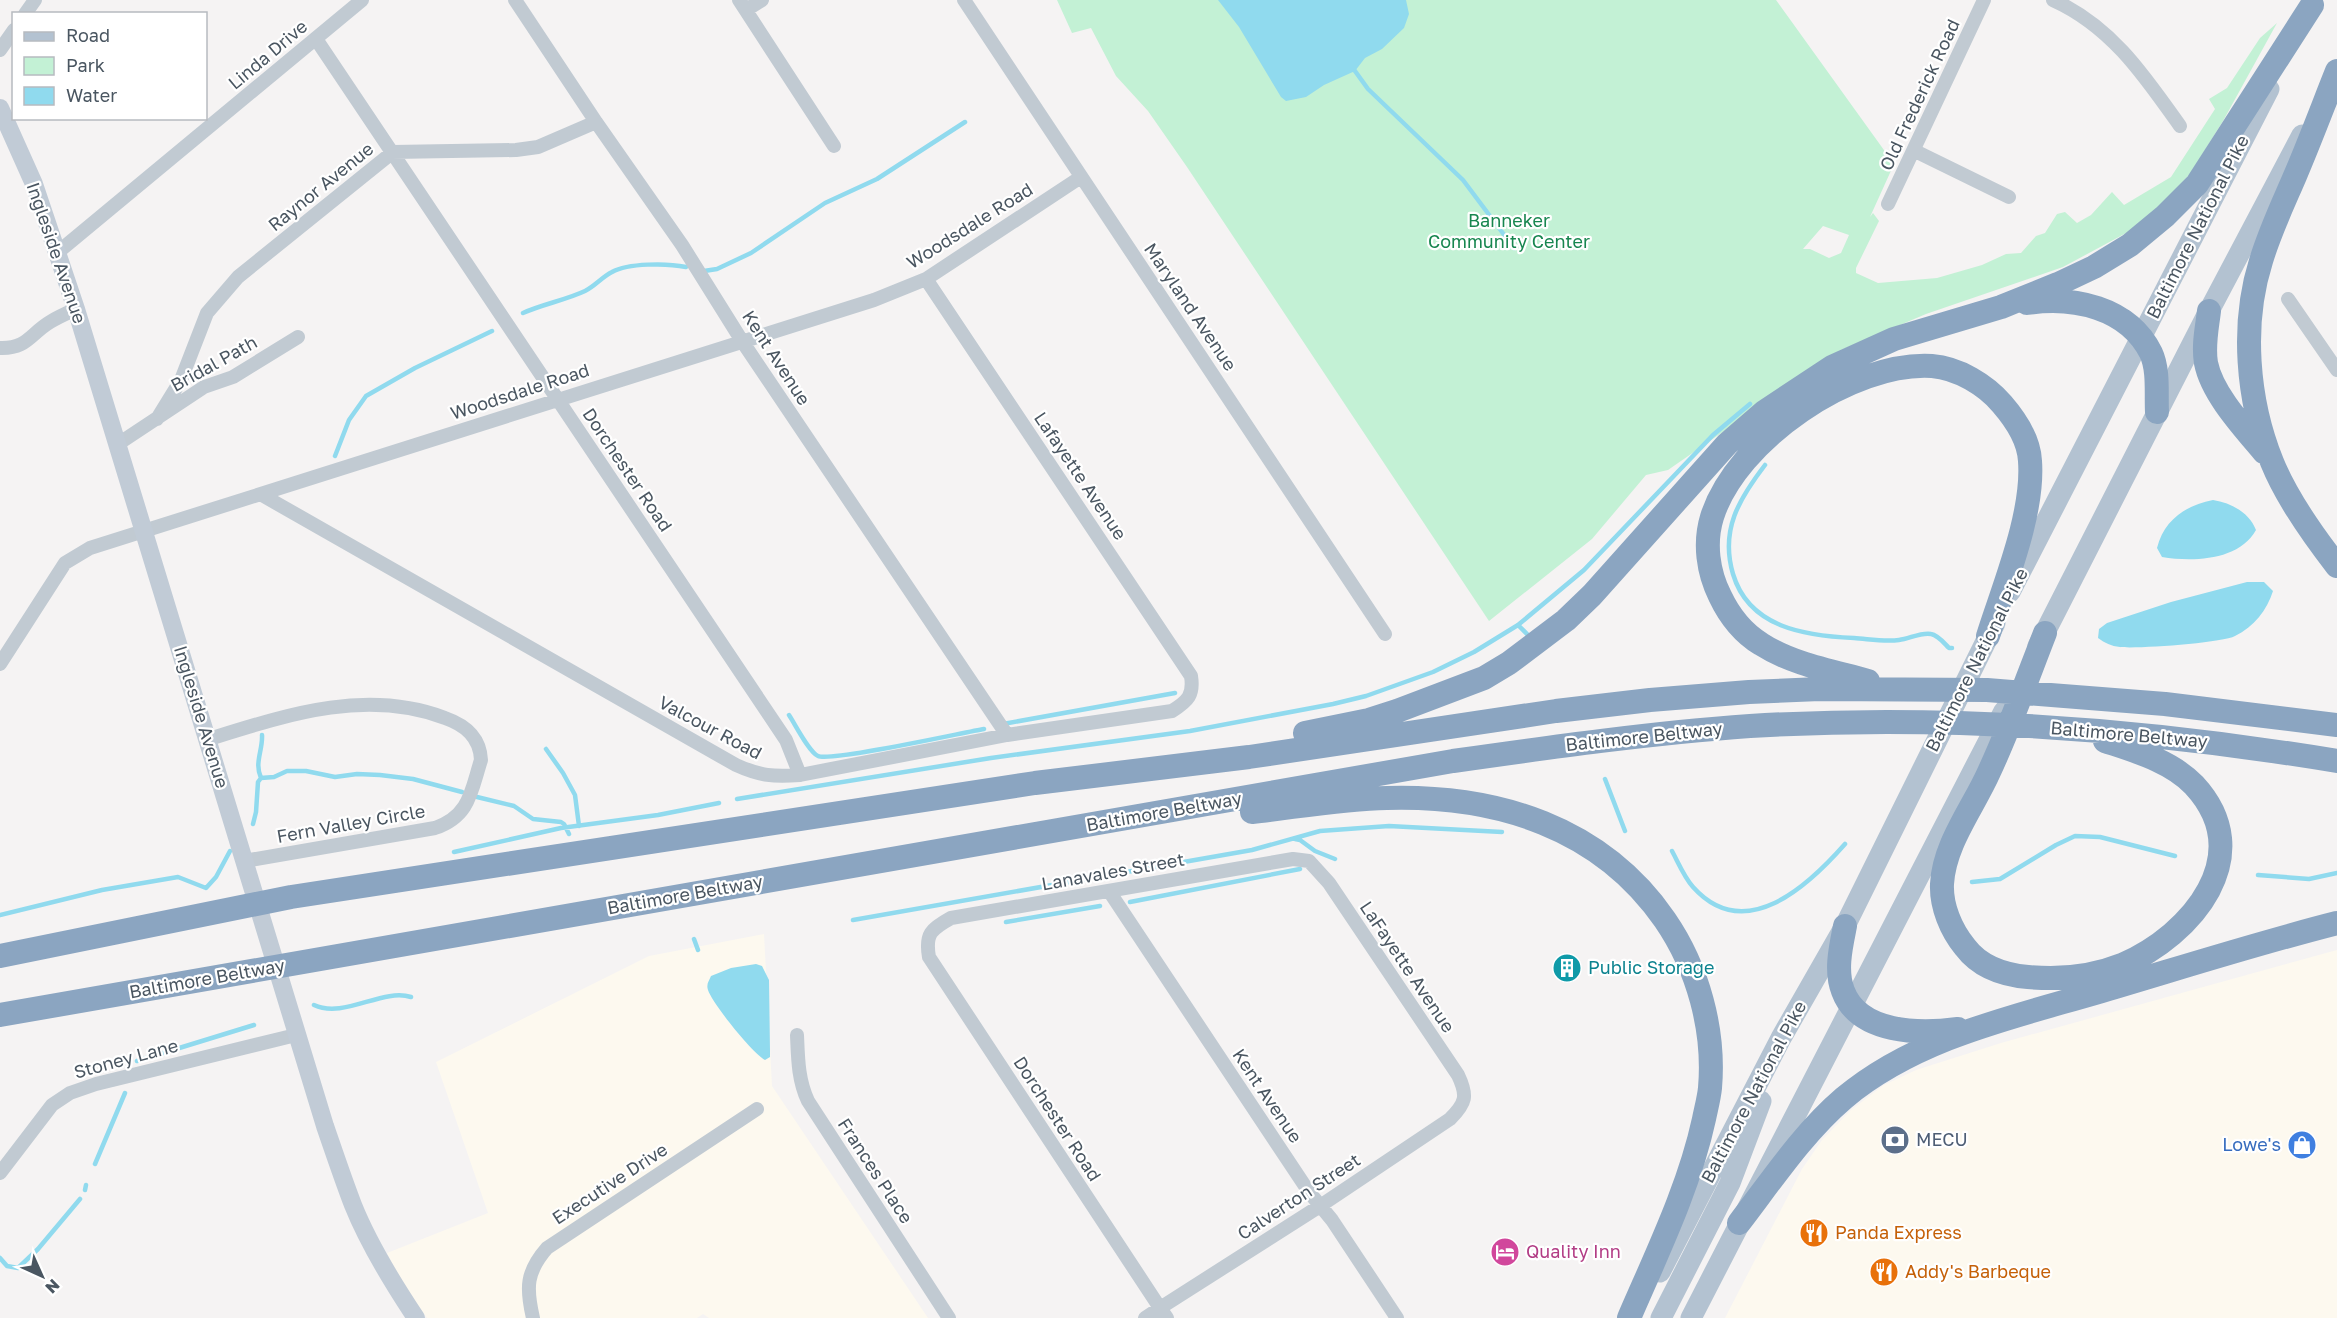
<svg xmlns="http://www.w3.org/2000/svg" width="2337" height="1318" viewBox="0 0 2337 1318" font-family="'Golos Text',sans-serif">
	<rect width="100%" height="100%" fill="#f5f3f3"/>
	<!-- commercial -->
	<path fill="#fdf9ef" d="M764,934L772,1086L928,1318H709L703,1314L697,1318H427L402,1283L387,1253L488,1213L436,1062L649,956Z
		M2337,950V1318H1725L1802,1169L1822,1140L1851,1110L1884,1085L1916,1070L2001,1043Z"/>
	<!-- green -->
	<path fill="#c3f1d5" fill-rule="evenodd" d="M1057,0H1776L1894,164L1870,217L1873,213L1879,221L1856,268V273L1878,283L1937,278L1982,265L2006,254L2021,253L2036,236L2045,233L2057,214L2065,212L2077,223L2091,215L2112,192L2124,205L2171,177L2215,109L2209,99L2227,88L2260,38L2277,23L2223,121L2190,174L2143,224L2063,267L1926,314L1841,350L1668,470L1646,475L1592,539L1489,621L1187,167L1148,111L1116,76L1091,28L1072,33ZM1823,226L1849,235L1841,253L1829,258L1810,249H1803Z"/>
	<!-- water -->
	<path fill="#90daee" d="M1218,0H1406L1409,14L1404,28L1382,49L1365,58L1355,71L1324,85L1306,97L1286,101L1281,97L1239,27Z
		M2213,500C2231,503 2249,512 2256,530C2239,561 2192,562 2162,557L2157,548C2164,520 2186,505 2213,500Z
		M2247,582H2264L2273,591C2267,610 2254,627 2235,636C2222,643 2136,649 2120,647C2111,646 2105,643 2098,638L2099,629L2107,623L2171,602Z
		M756,964L762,966L769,980L770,1051V1057L765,1060C753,1054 712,1003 708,990C706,984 709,981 711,976L731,968Z"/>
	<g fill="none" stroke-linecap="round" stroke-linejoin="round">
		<!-- stream -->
		<path stroke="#90daee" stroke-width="4.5" d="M1355,71L1368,89L1463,180L1514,248
			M704,271L717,269L751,253L825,203L877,179L965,122
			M523,313C543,304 566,300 585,291C595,286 602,277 612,272C628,263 667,263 686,267
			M335,456L349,420L366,396L415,368L492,331
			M1765,465C1739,499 1720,530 1733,574C1749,628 1806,636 1854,638C1869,639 1884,642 1899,640C1909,639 1921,632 1931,634C1938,635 1944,643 1949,648H1952
			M1518,625L1530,637
			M789,715C795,724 809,752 818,756C831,762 961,733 984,729
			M1003,724L1175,693
			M546,749L563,773L575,795L579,826
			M261,778L274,777L287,771H306L335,777L357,774L380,775L413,779L462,792
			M1605,779L1625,831
			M477,797L514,806L533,819L561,822L564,824L569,834
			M737,799L991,758L1190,731L1333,704L1366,696L1433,672L1474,652L1518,625L1584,570L1713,435L1750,404
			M253,824L256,812L258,782L261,778C254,763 263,750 262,735
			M1295,839L1300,840L1315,851L1335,859
			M1672,851C1678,862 1684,877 1693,887C1745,945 1808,886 1845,844
			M454,852L561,828L658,815L719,803
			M2258,875L2309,879L2337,873
			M1972,882L2000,879L2056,845L2075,836L2100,837L2175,856
			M1130,902L1300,869
			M0,915L102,890L178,877L206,888L216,877L230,851
			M853,920L1252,850L1320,831L1389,826L1502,832
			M1006,922L1100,906
			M694,939L698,950
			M314,1005C344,1019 382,988 411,997
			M137,1061L254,1025
			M95,1164L125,1093
			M85,1190L86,1185
			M0,1258L7,1266L18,1268L38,1249L80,1199"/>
		<!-- minor -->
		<path stroke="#c1cad2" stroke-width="14" d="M515,0L596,122L682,245L742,341L1007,735
			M739,0L834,146
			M964,0L1385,634
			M2053,0C2111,26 2144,75 2180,126
			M746,10L762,0
			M25,14L35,0
			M316,39L786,740L800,775
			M0,50L14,30
			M1915,151L2009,197
			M1888,204L1984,0
			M57,253L362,0
			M2288,299L2337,370
			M0,348C27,349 30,334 50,322C58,317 67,313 76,309
			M157,419L181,380L207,313L238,277L393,152L516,150L538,147L596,122
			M118,444L204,387L233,377L298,337
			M262,495L736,765C760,776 774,777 800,775L1007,735L1172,711C1188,701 1194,695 1191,676L926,279
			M0,664L65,563L90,548L874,300L926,279L1081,177
			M209,739C286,715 366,688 445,718C465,725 480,737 481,760C471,791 470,816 435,828L244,861
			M1109,891L1309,1192L1332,1220L1397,1318
			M797,1035C798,1058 798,1080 808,1101L949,1318
			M0,1173L52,1105L70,1093L96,1084L296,1035
			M533,1318C526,1288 526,1272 547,1248L757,1109
			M1145,1318L1160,1308L1320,1206L1450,1119C1466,1103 1468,1096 1458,1075L1329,883L1309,861L1293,859L951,918C931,929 925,934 929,957L1160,1308L1167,1318"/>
		<!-- secondary -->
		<path stroke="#c1cbd6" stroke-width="18" d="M0,108L34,184L76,309L325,1126C334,1152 343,1179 353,1205C369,1245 392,1282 416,1318"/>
		<!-- primary -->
		<path stroke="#b3c2d1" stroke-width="21" d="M2010,592L2269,89
			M2038,646L2209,311L2302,135
			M1660,1272L1781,1038L1845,926L1995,623
			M1661,1318L1730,1183L1761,1101
			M1691,1318L2004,711"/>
		<!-- motorway -->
		<path stroke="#8ba5c1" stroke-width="24" d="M2337,71C2323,106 2310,141 2295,176C2283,204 2270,231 2261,261C2241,324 2247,400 2272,462C2287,499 2312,534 2337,566
			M2027,303C2073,296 2128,307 2151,353C2159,370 2156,394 2157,412
			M2209,311C2207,328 2203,345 2206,363C2212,394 2244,428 2264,452
			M2045,633C2027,679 2010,727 1989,772C1973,808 1944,844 1942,884C1941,906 1951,930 1965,947C1980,967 2004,975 2028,977C2060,980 2092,977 2122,965C2192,935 2259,855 2194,785C2171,761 2135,751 2105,741
			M1868,681C1832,671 1792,664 1761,644C1743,633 1729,615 1720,596C1708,572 1704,543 1712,517C1736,440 1852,361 1932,366C1958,368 1986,385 2002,404C2015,419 2029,440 2030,461C2034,514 2004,585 1988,636
			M1305,733L1369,720L1397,711L1484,678L1509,663L1566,620L1592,595L1727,444L1764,412L1832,367L1894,339L2001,307L2058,284L2094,267L2130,245L2165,216L2197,184L2312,5
			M1252,812C1297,807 1342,799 1387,798C1497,795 1601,827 1665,920C1698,968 1715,1030 1710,1088C1709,1098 1706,1109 1704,1119C1689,1188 1657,1253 1629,1318
			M1845,926C1841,946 1835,971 1843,991C1859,1034 1920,1034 1958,1029
			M0,956L291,897L1035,783L1249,757L1556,711L1650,700L1749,692L1820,689L1987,690L2165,704L2337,725
			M0,1015L1453,761C1552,747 1651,733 1750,726C1946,714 2144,729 2337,761
			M1739,1223C1772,1180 1803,1133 1844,1098C1917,1037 2014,1017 2102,991C2180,968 2258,943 2337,923"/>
	</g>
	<!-- icons -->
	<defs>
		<g id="building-disc" transform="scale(1.5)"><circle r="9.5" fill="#0f9aa8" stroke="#fff"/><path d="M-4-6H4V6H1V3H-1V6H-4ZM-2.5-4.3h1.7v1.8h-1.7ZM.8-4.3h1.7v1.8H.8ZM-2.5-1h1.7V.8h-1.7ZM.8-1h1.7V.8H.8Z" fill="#fff"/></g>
		<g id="bank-disc" transform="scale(1.5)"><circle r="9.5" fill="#5c6f8a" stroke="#fff"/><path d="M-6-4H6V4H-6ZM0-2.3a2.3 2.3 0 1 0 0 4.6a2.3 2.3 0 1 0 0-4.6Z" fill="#fff"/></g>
		<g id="shop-disc" transform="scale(1.5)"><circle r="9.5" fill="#3f7fe0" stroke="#fff"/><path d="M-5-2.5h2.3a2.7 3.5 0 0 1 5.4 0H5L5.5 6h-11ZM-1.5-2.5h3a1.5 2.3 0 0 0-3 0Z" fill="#fff"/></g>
		<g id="restaurant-disc" transform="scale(1.5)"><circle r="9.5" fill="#e8710a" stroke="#fff"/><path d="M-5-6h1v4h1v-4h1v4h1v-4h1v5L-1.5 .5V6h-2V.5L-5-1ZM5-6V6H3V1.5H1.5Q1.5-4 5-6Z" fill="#fff"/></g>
		<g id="hotel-disc" transform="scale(1.5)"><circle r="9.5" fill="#d1479c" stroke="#fff"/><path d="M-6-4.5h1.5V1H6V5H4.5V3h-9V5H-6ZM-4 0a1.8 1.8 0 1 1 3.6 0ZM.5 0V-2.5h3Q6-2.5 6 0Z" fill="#fff"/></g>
	</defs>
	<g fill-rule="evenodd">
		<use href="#building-disc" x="1567" y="968"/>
		<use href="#bank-disc" x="1895" y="1140"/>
		<use href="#shop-disc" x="2302" y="1145"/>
		<use href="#restaurant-disc" x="1814" y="1233"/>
		<use href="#hotel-disc" x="1505" y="1252"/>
		<use href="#restaurant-disc" x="1884" y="1272"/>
	</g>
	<g text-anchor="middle" stroke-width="4.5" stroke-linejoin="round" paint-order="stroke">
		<!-- street labels -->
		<g font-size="18" fill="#4a5661" stroke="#fff">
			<text transform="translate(268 55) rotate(-40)" y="6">Linda Drive</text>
			<text transform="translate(1920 95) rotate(-65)" y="6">Old Frederick Road</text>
			<text transform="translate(321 187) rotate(-39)" y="6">Raynor Avenue</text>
			<text transform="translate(970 226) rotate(-32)" y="6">Woodsdale Road</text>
			<text transform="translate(2198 227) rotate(-63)" y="6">Baltimore National Pike</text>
			<text transform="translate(56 253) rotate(71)" y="6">Ingleside Avenue</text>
			<text transform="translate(1190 307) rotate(56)" y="6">Maryland Avenue</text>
			<text transform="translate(776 358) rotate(57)" y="6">Kent Avenue</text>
			<text transform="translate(214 364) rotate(-29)" y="6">Bridal Path</text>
			<text transform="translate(520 392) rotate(-18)" y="6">Woodsdale Road</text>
			<text transform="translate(627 470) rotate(56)" y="6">Dorchester Road</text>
			<text transform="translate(1080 476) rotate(56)" y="6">Lafayette Avenue</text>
			<text transform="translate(1977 660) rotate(-63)" y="6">Baltimore National Pike</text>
			<text transform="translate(201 717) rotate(73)" y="6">Ingleside Avenue</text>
			<text transform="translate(710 728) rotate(28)" y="6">Valcour Road</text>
			<text transform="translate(2129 735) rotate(5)" y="6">Baltimore Beltway</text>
			<text transform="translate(1644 737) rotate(-6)" y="6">Baltimore Beltway</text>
			<text transform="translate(1164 812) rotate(-10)" y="6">Baltimore Beltway</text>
			<text transform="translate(351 824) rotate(-10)" y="6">Fern Valley Circle</text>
			<text transform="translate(1113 872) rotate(-10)" y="6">Lanavales Street</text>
			<text transform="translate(685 895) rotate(-10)" y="6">Baltimore Beltway</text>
			<text transform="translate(1407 967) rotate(56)" y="6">LaFayette Avenue</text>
			<text transform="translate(207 979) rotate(-10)" y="6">Baltimore Beltway</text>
			<text transform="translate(126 1059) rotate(-15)" y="6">Stoney Lane</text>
			<text transform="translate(1754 1092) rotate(-62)" y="6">Baltimore National Pike</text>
			<text transform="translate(1267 1096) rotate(56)" y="6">Kent Avenue</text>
			<text transform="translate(1057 1119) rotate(57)" y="6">Dorchester Road</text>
			<text transform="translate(875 1171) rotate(57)" y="6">Frances Place</text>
			<text transform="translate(610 1184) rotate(-33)" y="6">Executive Drive</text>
			<text transform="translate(1299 1197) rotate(-33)" y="6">Calverton Street</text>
		</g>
		<!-- park labels -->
		<g font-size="18" fill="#17864f" stroke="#fff">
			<text x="1509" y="227">Banneker<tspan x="1509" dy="21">Community Center</tspan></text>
		</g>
		<!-- culture labels -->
		<g font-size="18" fill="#0d838f" stroke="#fff" text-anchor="start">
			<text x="1588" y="974">Public Storage</text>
		</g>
		<!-- service labels -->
		<g font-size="18" fill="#4e5e75" stroke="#fff" text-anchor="start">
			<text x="1916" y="1146">MECU</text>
		</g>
		<!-- shop labels -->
		<g font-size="18" fill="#366cbe" stroke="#fff" text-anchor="end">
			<text x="2281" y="1151">Lowe's</text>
		</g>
		<!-- food labels -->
		<g font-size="18" fill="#c56008" stroke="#fff" text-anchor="start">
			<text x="1835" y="1239">Panda Express</text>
			<text x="1905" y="1278">Addy's Barbeque</text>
		</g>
		<!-- hotel labels -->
		<g font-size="18" fill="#b23c85" stroke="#fff" text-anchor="start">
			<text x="1526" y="1258">Quality Inn</text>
		</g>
	</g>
	<!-- legend -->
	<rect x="12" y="12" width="195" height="108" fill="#ffffff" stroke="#b7bbc0" stroke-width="1.5"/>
	<rect x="24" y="32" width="30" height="9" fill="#b3c2d1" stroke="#b7bbc0" stroke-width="1.5"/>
	<text x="66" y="42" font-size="18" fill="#4a5661">Road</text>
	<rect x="24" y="57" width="30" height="18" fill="#c3f1d5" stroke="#b7bbc0" stroke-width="1.5"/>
	<text x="66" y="72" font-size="18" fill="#4a5661">Park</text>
	<rect x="24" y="87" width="30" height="18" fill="#90daee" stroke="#b7bbc0" stroke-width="1.5"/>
	<text x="66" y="102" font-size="18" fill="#4a5661">Water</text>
	<!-- north arrow -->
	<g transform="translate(42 1276) rotate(135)" stroke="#ffffff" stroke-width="4.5" paint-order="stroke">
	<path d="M0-4.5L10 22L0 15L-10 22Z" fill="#4a5661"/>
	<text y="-9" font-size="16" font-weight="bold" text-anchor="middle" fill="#4a5661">N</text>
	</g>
</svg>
